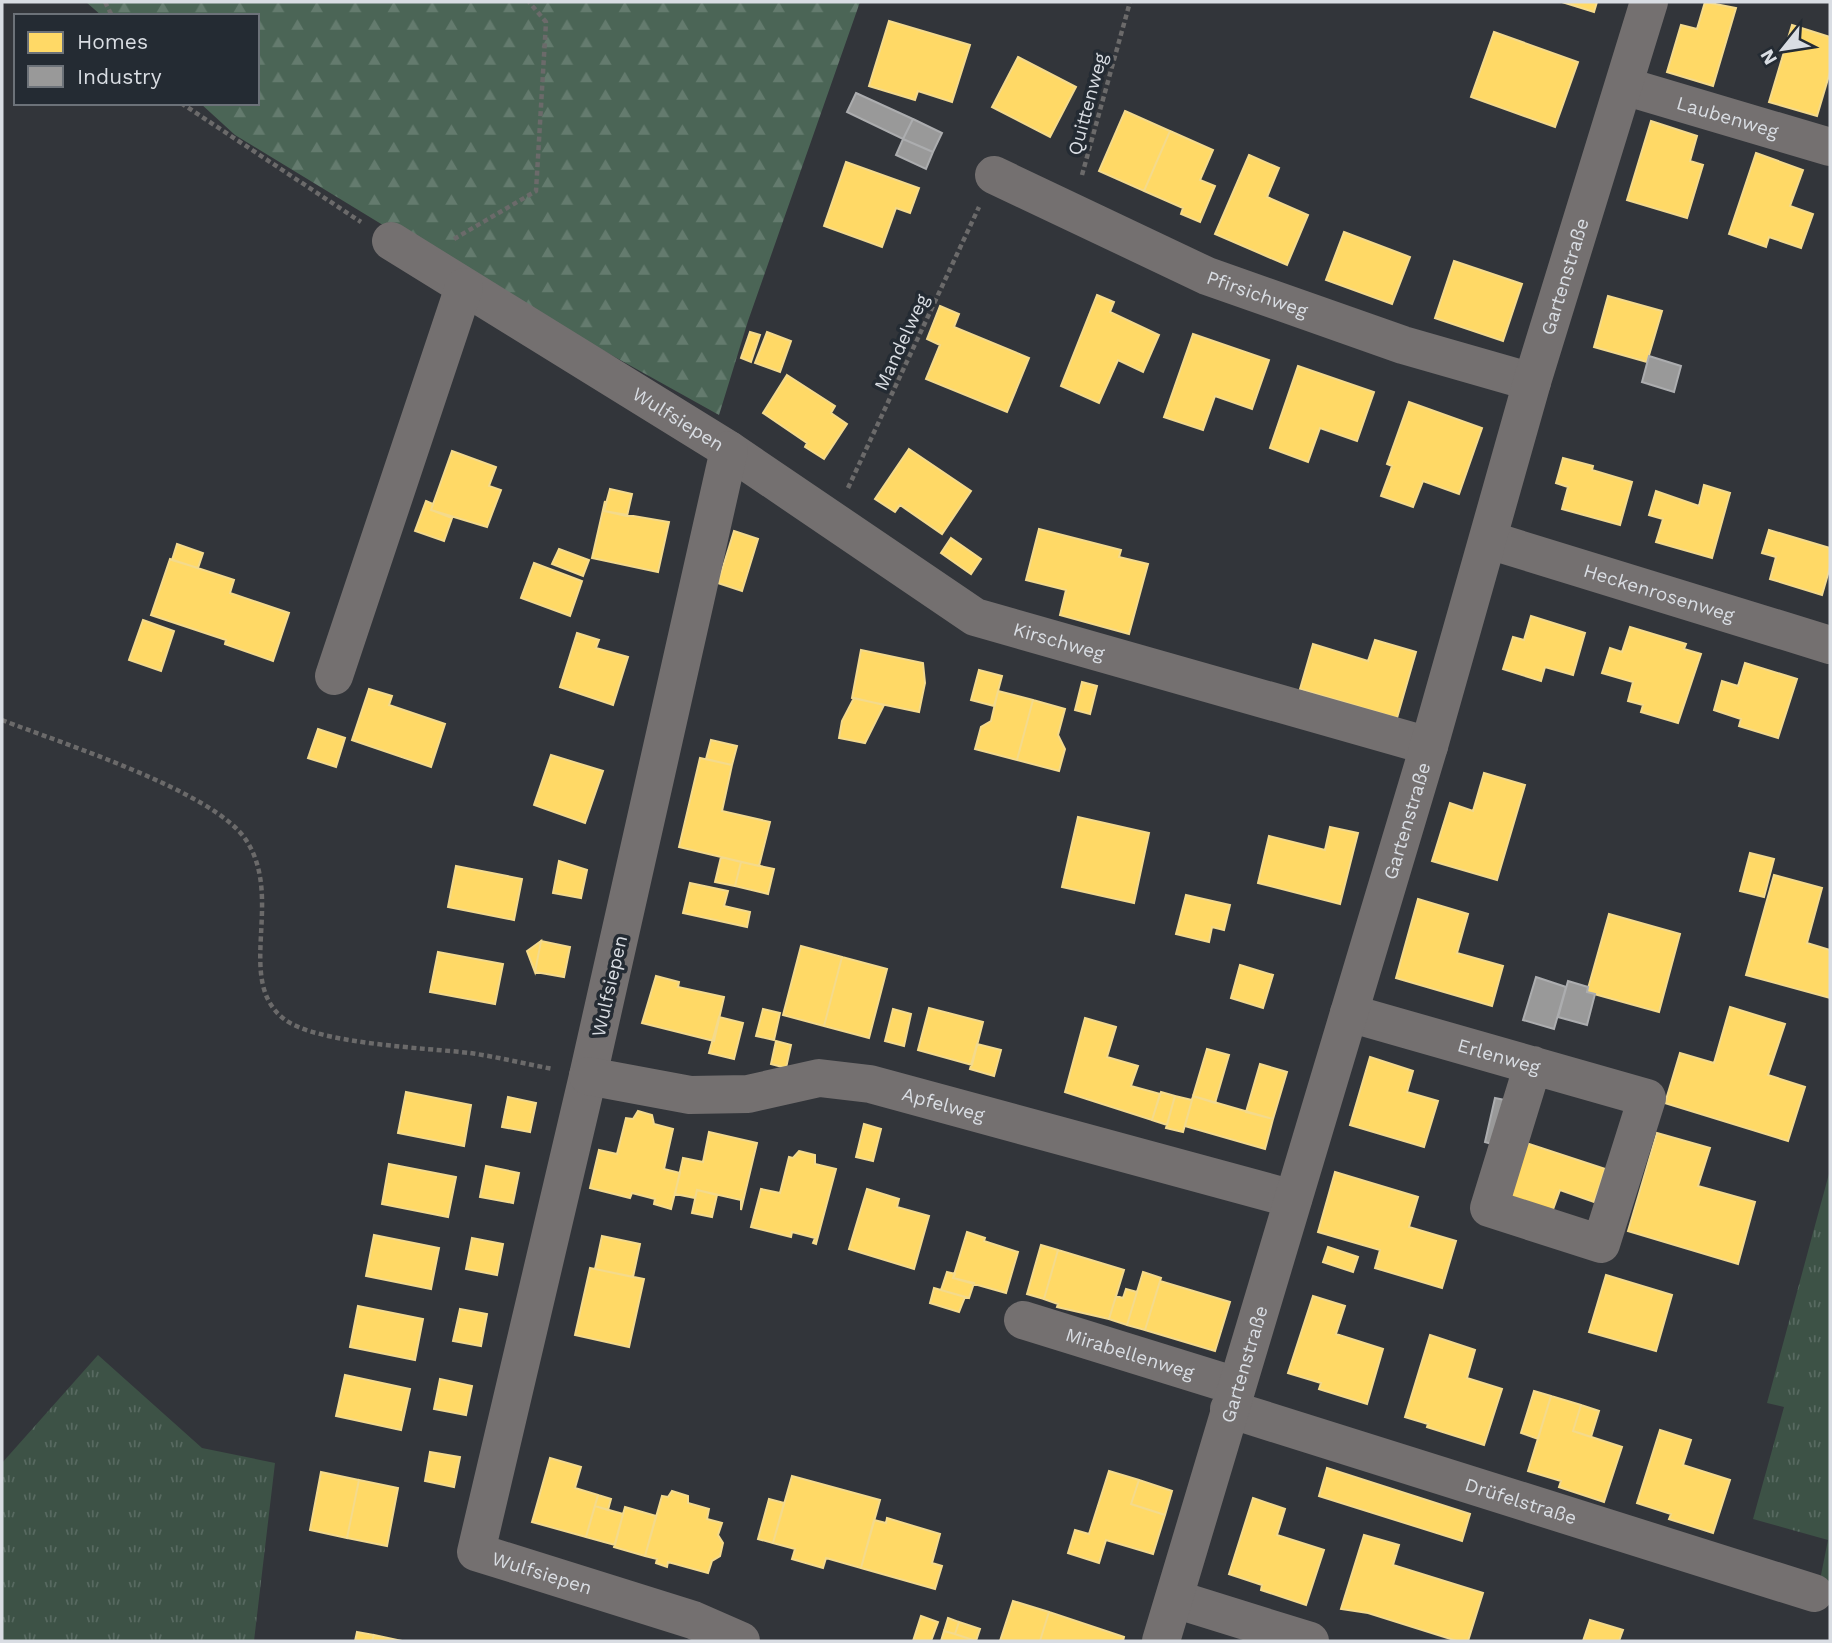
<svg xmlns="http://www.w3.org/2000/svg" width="1832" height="1643" viewBox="0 0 1832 1643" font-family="'Work Sans',sans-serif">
	<defs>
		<pattern id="grass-tufts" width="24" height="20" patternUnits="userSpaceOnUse" patternTransform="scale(1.75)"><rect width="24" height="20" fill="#3d5246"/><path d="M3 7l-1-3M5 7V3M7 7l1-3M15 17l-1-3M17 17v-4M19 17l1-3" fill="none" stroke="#586a61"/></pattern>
		<pattern id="forest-firs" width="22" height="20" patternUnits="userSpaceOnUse" patternTransform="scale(1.75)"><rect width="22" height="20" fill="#4b6556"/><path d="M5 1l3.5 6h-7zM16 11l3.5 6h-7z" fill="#647b6e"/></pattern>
	</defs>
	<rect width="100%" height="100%" fill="#32353a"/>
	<!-- grass -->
	<path fill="url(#grass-tufts)" d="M1830,1170V1583L1820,1580L1828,1540L1753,1519L1784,1407L1767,1403Z
		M98,1355L202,1448L275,1463L254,1641H2V1463Z"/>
	<!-- forest -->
	<path fill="url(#forest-firs)" d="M86,2H860L748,321L719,415L437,258L235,135L200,103H257V16H102Z"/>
	<!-- homes -->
	<path fill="#ffd966" stroke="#f4da8c" stroke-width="2" d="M1562,2H1597L1594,12Z
		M1705,2L1736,8L1713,86L1667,72L1681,25L1697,29Z
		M889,21L970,45L952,102L918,91L915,100L869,86Z
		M1792,25L1830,37V72L1817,116L1769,102Z
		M1494,32L1578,62L1555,127L1471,97Z
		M1018,57L1076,87L1050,137L992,107Z
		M1125,111L1170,131L1144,191L1099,171Z
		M1651,121L1697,136L1690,161L1703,165L1687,218L1627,200Z
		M1170,131L1213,150L1200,180L1215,186L1200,222L1181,214L1183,208L1144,191Z
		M1756,153L1803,170L1790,206L1813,214L1801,248L1769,237L1766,247L1729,234Z
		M1249,155L1279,168L1267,197L1308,215L1287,265L1215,234Z
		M846,162L919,188L910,213L896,208L882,247L824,226Z
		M1344,232L1410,257L1392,304L1326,280Z
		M1454,261L1522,284L1503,341L1435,318Z
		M1097,295L1114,302L1110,312L1159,335L1143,372L1118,360L1099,403L1061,386Z
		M1608,296L1662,311L1647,362L1594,347Z
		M940,306L959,314L954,327L1029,358L1007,412L926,379L940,345L927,339Z
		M750,332L760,335L751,362L741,358Z
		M767,332L791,341L780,372L755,363Z
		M1193,334L1269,360L1252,409L1215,396L1203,430L1164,417Z
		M1298,366L1374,392L1357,441L1320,428L1308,462L1270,448Z
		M787,375L835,406L831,413L847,424L824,459L805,447L807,443L763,413Z
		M1409,402L1482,428L1459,494L1423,481L1413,507L1381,496L1392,466L1387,464Z
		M909,449L971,491L942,534L900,505L895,512L875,499Z
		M452,451L496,467L489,486L501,490L487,527L431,510Z
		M1563,458L1593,466L1592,470L1632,482L1620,525L1562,509L1568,487L1556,483Z
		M1704,485L1730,493L1712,558L1656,542L1663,519L1649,515L1656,491L1699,506Z
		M610,489L632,494L627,516L604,511Z
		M426,501L433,504L431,510L452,518L444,541L415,531Z
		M605,501L604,511L669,522L658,572L592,558Z
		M1039,529L1121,550L1119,557L1148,564L1129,634L1060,615L1066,590L1026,580Z
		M1769,530L1830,548V567L1822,595L1770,579L1776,557L1762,553Z
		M734,531L758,539L742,591L718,583Z
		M951,538L981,559L971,574L941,553Z
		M177,544L203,553L198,568L172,560Z
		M559,549L589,560L583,576L552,564Z
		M170,559L234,580L230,593L289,613L273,661L225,644L226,640L151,615Z
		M534,563L582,581L570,616L521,598Z
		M1531,616L1585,633L1573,675L1545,667L1541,681L1503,669L1513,637L1524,640Z
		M143,620L174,631L161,671L129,660Z
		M1630,627L1686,644L1684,649L1701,654L1678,723L1641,712L1643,705L1628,701L1633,682L1602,673L1610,648L1622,652Z
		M577,633L599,640L596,648L628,657L613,705L560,687Z
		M1375,640L1416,652L1397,718L1300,689L1313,644L1368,661Z
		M861,650L923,663L925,683L919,712L852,698Z
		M1745,663L1797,679L1778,738L1739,726L1741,719L1714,710L1722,681L1738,686Z
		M979,670L1002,676L994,706L971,700Z
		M1082,682L1097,686L1090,714L1075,710Z
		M369,689L392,696L389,705L445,724L431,767L352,740Z
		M998,691L1033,700L1017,760L975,749L981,727L991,721Z
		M854,698L884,705L865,743L839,738L842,721Z
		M1033,700L1065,709L1058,735L1065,749L1059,771L1017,760Z
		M318,729L345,738L336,767L308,758Z
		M711,740L737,746L732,765L706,759Z
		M551,755L603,771L585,823L534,805Z
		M700,758L732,765L722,811L770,822L759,866L679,847Z
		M1484,773L1525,785L1497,880L1432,861L1450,803L1473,811Z
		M1078,817L1149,833L1134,903L1062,887Z
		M1330,827L1358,833L1340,904L1258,883L1269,836L1325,850Z
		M1750,853L1774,859L1764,897L1740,891Z
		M721,857L741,862L735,886L715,882Z
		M559,861L587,870L581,898L553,893Z
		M741,862L774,869L768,894L735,886Z
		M456,866L522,879L514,920L448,907Z
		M1774,875L1822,888L1807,943L1830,950V998L1746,975Z
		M690,883L728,891L724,906L750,912L747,927L683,913Z
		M1186,895L1230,905L1224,930L1212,927L1209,942L1176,934Z
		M1418,899L1468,914L1457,953L1503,966L1492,1006L1396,978Z
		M1609,914L1680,934L1659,1012L1587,992Z
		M541,941L535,972L527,951Z
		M541,941L570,947L564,977L535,972Z
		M801,946L842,957L824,1026L783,1015Z
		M438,952L503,964L495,1004L430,992Z
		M842,957L887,969L869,1038L824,1026Z
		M1240,965L1273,975L1263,1008L1231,998Z
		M656,976L679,982L678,987L724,997L714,1041L642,1023Z
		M1730,1007L1785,1024L1768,1075L1805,1087L1788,1141L1665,1103L1680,1053L1714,1063Z
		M929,1008L983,1022L972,1065L918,1050Z
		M763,1009L780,1013L774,1040L756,1036Z
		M893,1009L911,1014L904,1046L885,1041Z
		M719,1017L743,1023L734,1059L709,1053Z
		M1085,1018L1116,1027L1107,1057L1138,1066L1131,1086L1160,1094L1152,1120L1065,1092Z
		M776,1041L791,1045L786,1068L771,1064Z
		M977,1044L1001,1050L994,1076L970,1069Z
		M1207,1049L1229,1055L1215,1103L1193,1096Z
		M1370,1057L1413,1071L1407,1092L1438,1101L1424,1147L1350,1125Z
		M1260,1064L1287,1072L1273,1119L1246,1112Z
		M406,1092L471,1105L464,1146L398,1133Z
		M1161,1092L1175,1096L1167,1125L1152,1120Z
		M1175,1096L1192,1100L1183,1132L1166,1128Z
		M1193,1096L1273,1119L1265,1149L1185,1126Z
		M508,1097L536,1103L530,1132L502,1127Z
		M638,1111L652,1115L654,1124L673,1129L664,1169L680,1173L671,1209L654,1204L655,1199L632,1193L630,1198L590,1188L599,1150L617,1154L626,1118L633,1119Z
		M864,1124L881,1129L873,1161L856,1157Z
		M709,1132L757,1143L741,1210V1200L697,1190L695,1198L675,1194L683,1158L703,1162Z
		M1657,1133L1710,1148L1698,1186L1755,1202L1738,1264L1628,1231Z
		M1526,1143L1605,1169L1594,1202L1560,1190L1551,1215L1508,1201Z
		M799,1151L815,1155V1164L836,1169L816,1244L813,1243L815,1238L792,1232L791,1237L751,1227L761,1189L780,1193L789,1157L793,1158Z
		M389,1164L456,1177L448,1217L382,1204Z
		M486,1166L519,1173L513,1203L480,1197Z
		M1335,1172L1418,1197L1409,1227L1456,1241L1442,1288L1375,1268L1380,1250L1318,1232Z
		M867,1189L899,1199L897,1207L929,1216L914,1269L849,1249Z
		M697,1190L717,1195L712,1217L692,1213Z
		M967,1232L985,1238L984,1241L1018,1252L1006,1293L953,1278Z
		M374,1235L439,1248L431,1289L366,1276Z
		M602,1236L640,1244L633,1277L595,1269Z
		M472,1238L503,1244L497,1275L466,1269Z
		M1041,1245L1058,1250L1044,1299L1027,1294Z
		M1328,1247L1358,1257L1353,1272L1323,1262Z
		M1058,1250L1124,1270L1109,1319L1057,1307L1058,1304L1044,1299Z
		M590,1268L644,1279L629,1347L575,1335Z
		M947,1272L955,1274L953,1278L974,1283L969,1298L941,1290Z
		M1143,1272L1161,1278L1145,1330L1127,1325Z
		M1606,1275L1672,1295L1656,1351L1589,1332Z
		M1160,1281L1230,1302L1215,1351L1145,1330Z
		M934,1288L965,1297L959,1312L930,1303Z
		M1126,1289L1137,1292L1127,1325L1109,1319L1116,1296L1123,1298Z
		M1313,1296L1345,1306L1336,1334L1383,1349L1367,1404L1319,1389L1321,1383L1288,1373Z
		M358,1306L423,1319L415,1360L350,1347Z
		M460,1309L487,1314L481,1346L453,1341Z
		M1430,1335L1475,1350L1467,1378L1502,1389L1484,1445L1427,1427L1428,1424L1405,1417Z
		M345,1375L410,1389L401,1430L336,1416Z
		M440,1379L472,1386L466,1415L434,1409Z
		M1534,1391L1551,1396L1538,1439L1521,1433Z
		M1551,1396L1581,1405L1573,1431L1622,1447L1604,1502L1559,1487L1561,1481L1528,1471Z
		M1581,1405L1599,1411L1591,1437L1573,1431Z
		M1660,1430L1691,1440L1683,1465L1730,1480L1713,1533L1669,1519L1671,1514L1637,1503Z
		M430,1452L460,1457L454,1487L425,1481Z
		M550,1458L581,1467L575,1488L598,1495L586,1537L532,1522Z
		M1327,1468L1470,1514L1462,1541L1319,1496Z
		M1109,1471L1139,1480L1131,1504L1165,1515L1153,1554L1106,1540L1099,1563L1068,1553L1075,1530L1089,1534Z
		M321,1472L359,1480L347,1538L310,1530Z
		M792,1476L880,1500L861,1568L826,1558L823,1568L792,1559L795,1549L773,1543Z
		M359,1480L398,1488L387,1546L347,1538Z
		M1139,1480L1172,1491L1165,1515L1131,1504Z
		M672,1491L688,1496V1503L709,1509L707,1519L722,1523L718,1535L723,1543L720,1556L712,1561L708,1573L668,1562L667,1567L656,1563L657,1559L645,1556L662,1496L668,1497Z
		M598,1495L611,1499L608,1510L595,1506Z
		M1253,1498L1285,1509L1277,1535L1324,1550L1306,1605L1261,1590L1262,1585L1229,1574Z
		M769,1499L784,1503L773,1543L758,1539Z
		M595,1506L623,1514L615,1545L586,1537Z
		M625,1507L656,1516L645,1556L614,1547Z
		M887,1518L940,1534L932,1563L942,1566L935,1589L861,1568L874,1520L886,1523Z
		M1364,1535L1399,1545L1393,1565L1483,1593L1468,1641H1457L1368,1613L1341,1609Z
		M1013,1601L1049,1612L1040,1641H1000Z
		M1049,1612L1124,1637L1123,1641H1040Z
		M921,1616L938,1622L931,1641H913Z
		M948,1618L959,1622L955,1634L944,1631Z
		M1590,1620L1623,1630L1619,1641H1583Z
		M959,1622L980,1629L976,1641L955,1634Z
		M944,1631L955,1634L976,1641H941Z
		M357,1632L374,1635L372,1641H355Z
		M374,1635L402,1641H372Z"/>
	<!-- industry -->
	<path fill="#999" stroke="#acadaf" stroke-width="2" d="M856,93L913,119L903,139L847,112Z
		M913,119L942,133L933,152L903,139Z
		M903,139L933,152L926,169L896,155Z
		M1649,356L1681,366L1674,392L1642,382Z
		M1536,977L1566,987L1554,1029L1523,1020Z
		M1568,981L1588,987L1587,992L1595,994L1587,1025L1558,1017Z
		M1495,1098L1510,1101L1499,1146L1485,1142Z"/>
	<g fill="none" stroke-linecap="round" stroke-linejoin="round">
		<!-- path -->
		<path stroke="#6b6a6a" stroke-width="4.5" stroke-dasharray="5 3.5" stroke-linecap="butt" d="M105,2L112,16
			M181,103L361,222
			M1082,175L1130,2
			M454,239L536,191L546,22L529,2
			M848,488L979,207
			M2,720C60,743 214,791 246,840C285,899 234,980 284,1019C316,1044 427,1048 470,1053C498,1057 526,1064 553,1069"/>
		<!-- minor -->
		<g stroke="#747070" stroke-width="38">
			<path id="s1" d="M1624,86L1830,147"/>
			<path id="s2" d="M994,175L1207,276L1403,345L1532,382"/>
			<path id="s3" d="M391,241L729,450L975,617L1429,746"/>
			<path id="s4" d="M729,450L588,1076L476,1552L693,1620L741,1641"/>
			<path id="s5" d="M1489,540L1830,645"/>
			<path d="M334,676L464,287"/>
			<path id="s6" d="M1349,1013L1647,1098L1601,1244L1489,1208L1533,1065"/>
			<path id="s7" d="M588,1076L690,1095L748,1094L819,1078L870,1084L1293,1199"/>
			<path id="s8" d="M1023,1320L1236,1386"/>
			<path id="s9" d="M1229,1409L1814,1593"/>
			<path d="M1175,1599L1310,1641"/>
			<path id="s10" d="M1161,1641L1429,746L1532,382L1649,2"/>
		</g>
	</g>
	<g text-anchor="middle" stroke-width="7" stroke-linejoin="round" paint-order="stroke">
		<!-- street labels -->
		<g font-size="19" fill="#d9dde3" stroke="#242b33">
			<text transform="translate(1087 104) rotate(-75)" y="7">Quittenweg</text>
			<text dy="7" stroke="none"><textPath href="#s1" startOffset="108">Laubenweg</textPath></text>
			<text dy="7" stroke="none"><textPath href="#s10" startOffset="1423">Gartenstraße</textPath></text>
			<text dy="7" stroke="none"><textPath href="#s2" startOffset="289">Pfirsichweg</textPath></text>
			<text transform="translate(901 342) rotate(-65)" y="7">Mandelweg</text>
			<text dy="7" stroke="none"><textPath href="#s3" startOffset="338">Wulfsiepen</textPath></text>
			<text dy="7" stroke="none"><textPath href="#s5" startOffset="178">Heckenrosenweg</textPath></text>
			<text dy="7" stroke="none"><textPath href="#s3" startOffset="782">Kirschweg</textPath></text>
			<text dy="7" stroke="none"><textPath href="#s10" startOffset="856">Gartenstraße</textPath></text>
			<text transform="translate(609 986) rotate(-77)" y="7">Wulfsiepen</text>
			<text dy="7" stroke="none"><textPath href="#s6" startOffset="156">Erlenweg</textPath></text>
			<text dy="7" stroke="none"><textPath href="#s7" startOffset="362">Apfelweg</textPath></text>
			<text dy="7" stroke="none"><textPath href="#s8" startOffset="112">Mirabellenweg</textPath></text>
			<text dy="7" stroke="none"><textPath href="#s10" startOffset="289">Gartenstraße</textPath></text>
			<text dy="7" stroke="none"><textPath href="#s9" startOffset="306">Drüfelstraße</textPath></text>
			<text dy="7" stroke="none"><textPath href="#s4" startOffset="1200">Wulfsiepen</textPath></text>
		</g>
	</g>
	<!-- border -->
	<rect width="1832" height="1643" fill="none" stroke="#d9dde3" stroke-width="7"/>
	<!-- legend -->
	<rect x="14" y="14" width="245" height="91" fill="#242b33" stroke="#6c7279" stroke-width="2"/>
	<rect x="28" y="32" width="35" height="21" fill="#ffd966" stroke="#6c7279" stroke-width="2"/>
	<text x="77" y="49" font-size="21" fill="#d9dde3">Homes</text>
	<rect x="28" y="66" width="35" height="21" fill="#999999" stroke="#6c7279" stroke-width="2"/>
	<text x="77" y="84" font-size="21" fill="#d9dde3">Industry</text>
	<!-- north arrow -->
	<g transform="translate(1783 49) rotate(240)" stroke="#242b33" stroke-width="5" paint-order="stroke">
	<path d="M0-5L12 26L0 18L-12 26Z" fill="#d9dde3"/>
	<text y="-10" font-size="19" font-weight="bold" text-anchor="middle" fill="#d9dde3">N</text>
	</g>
</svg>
